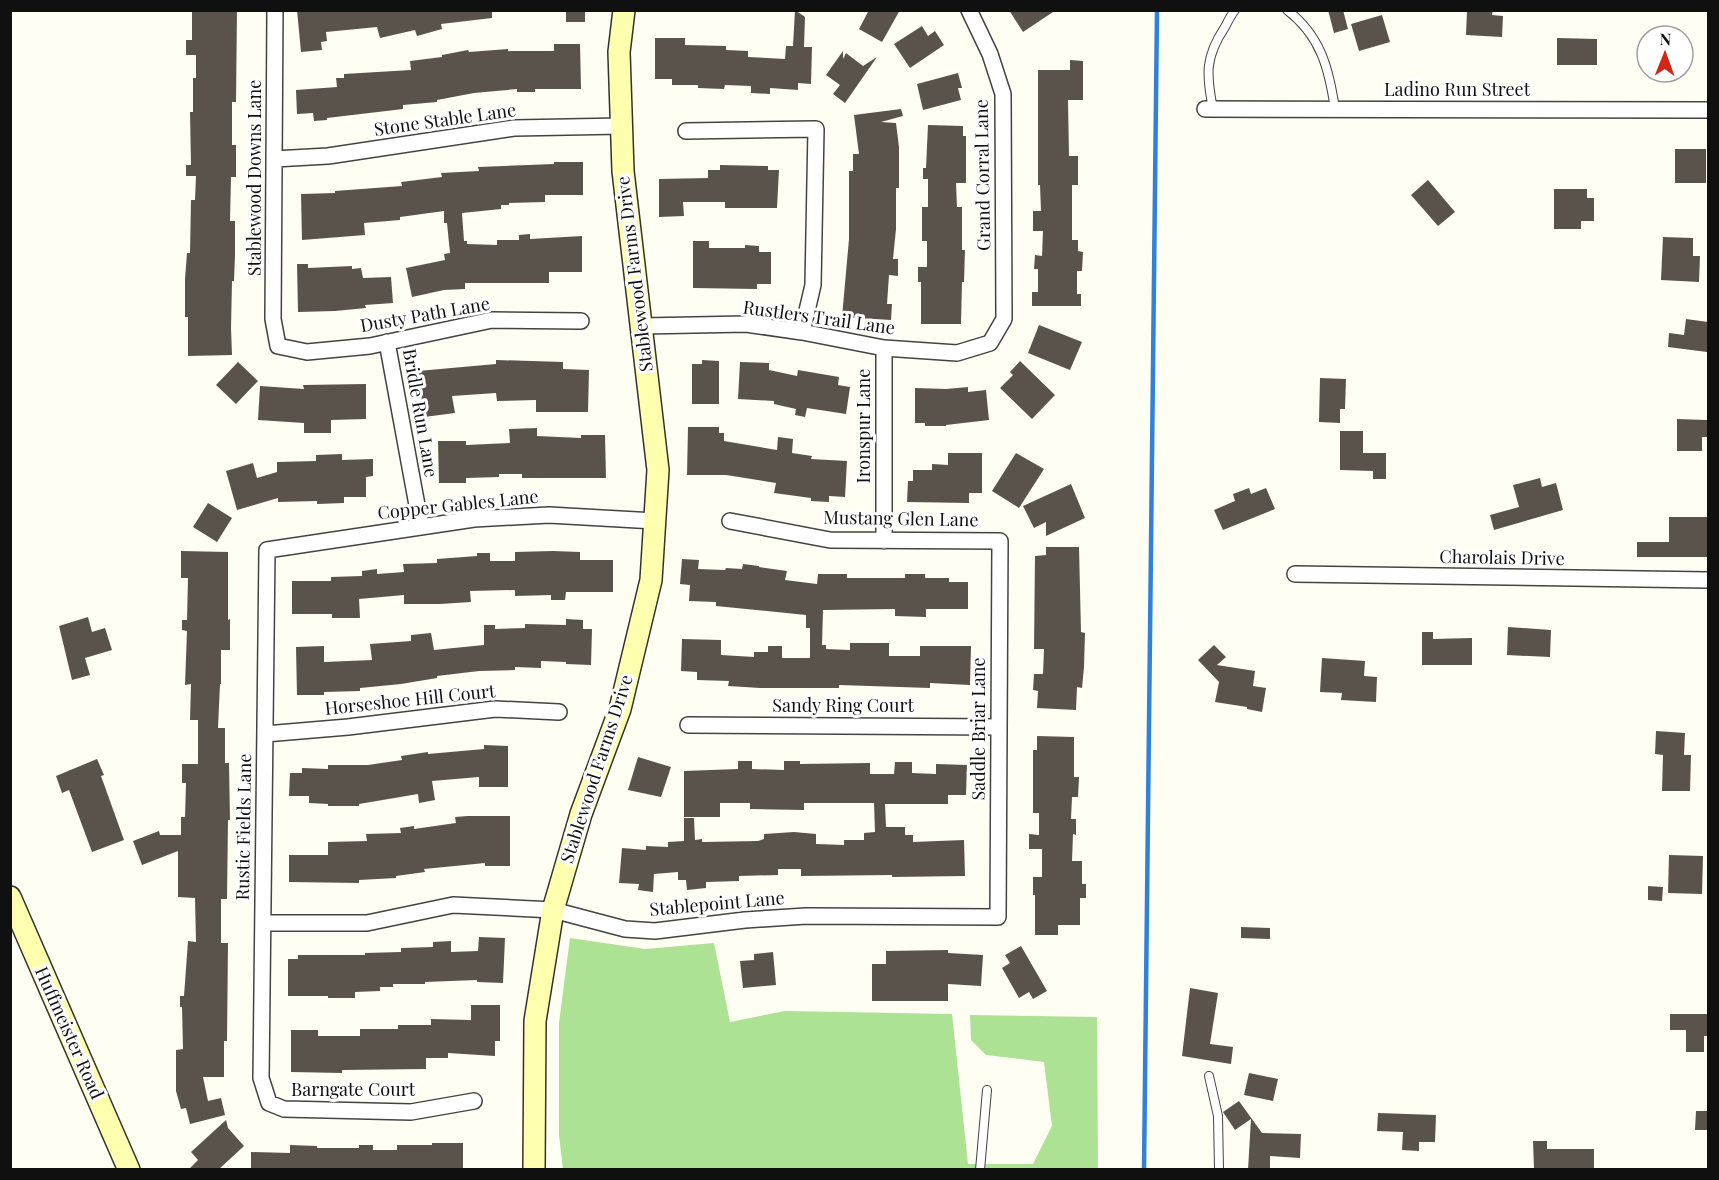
<svg xmlns="http://www.w3.org/2000/svg" width="1719" height="1180" viewBox="0 0 1719 1180" font-family="'Playfair Display',serif">
	<rect width="100%" height="100%" fill="#fffef3"/>
	<!-- forest -->
	<path fill="#ade194" d="M570,938L645,949L714,943L730,1022L785,1011L952,1014L968,1164H1033L1052,1126L1044,1062L986,1055L971,1040L970,1015L1097,1017L1098,1169L563,1170L559,1135V1023Z"/>
	<g fill="none" stroke-linecap="round" stroke-linejoin="round">
		<!-- stream -->
		<path stroke="#3081db" stroke-width="4.5" d="M1144,1170L1157,10"/>
	</g>
	<!-- building -->
	<path fill="#5a534b" d="M192,10H237L236,102H232V145H236V177H231L230,221H235V255L234,281H232L231,328L232,355L188,356V317H185V279L187,253H190L191,200H195L196,176H186V165H191L190,112H193V78H196V55H186V40H192Z
		M297,10H492V18L441,24L442,29L417,36L415,30L380,38L377,27L326,32L327,41L321,42L322,50L301,52Z
		M566,10H585V22H566Z
		M795,10L805,17L804,47H812L811,84L798,83V90L770,88V94L751,93V86L725,85L724,89L698,88V85H672V79H655V38H685V45L726,46V50L748,51V57L785,59L786,46H793Z
		M869,10H900L882,42L859,29Z
		M1009,10H1056L1023,32Z
		M1328,10H1343L1348,29L1334,33Z
		M1467,10H1493L1492,15L1503,16L1502,37L1466,35Z
		M1382,15L1390,42L1359,51L1351,24Z
		M922,26L928,36L935,31L944,45L910,68L894,44Z
		M1557,38L1597,39V65H1557Z
		M554,44H580L581,89H535V92H517V89L474,93L437,100V102L403,105V109L327,118V120L314,121L313,113L297,114L296,90L337,87L336,78H344V74L411,70L410,61L442,57V55L468,50L469,52L508,49V51H554Z
		M843,51V59L846,53L863,66L877,57L845,103L833,94L840,85L826,75Z
		M1070,60L1083,61V100H1068L1069,156H1078V185H1072V240H1078V251L1083,252L1082,271H1077V294H1081V306H1032V292H1038V269H1034L1035,255L1042,256L1043,231H1033V211H1041L1040,185H1038V70H1070Z
		M958,73L962,88H958L961,100L923,110L917,84Z
		M901,109L903,116L881,122L896,123L899,147V188H896V229L893,259H898V276L889,275L887,304H892L891,320L842,317L849,239V171H853V154H859L854,115Z
		M928,125L963,126V136H966V183H956L957,207H962V250H965L964,282H962L961,324H921V282H918V267H927V241H922V207H928V179H923V168H926Z
		M1675,149H1706V183H1675Z
		M554,162H583V195H545V202L509,203V205H501V209L462,213L464,241H467V244L497,245V240H519V235L530,234V239L582,236V272H549V283H465V289L444,290L412,297L406,268L445,260L444,254L450,253L447,223H444V211L400,217V220L364,223L365,235L302,240L301,194L335,193V191L402,186L401,182L442,177L441,173L479,171L478,167L554,164Z
		M720,165L768,166V170H779L777,208H725V202H683L684,216L659,217V179L708,178V170H720Z
		M1428,180L1455,212L1438,226L1411,195Z
		M1554,189H1587V198H1594V221H1581V229H1554Z
		M1663,237L1693,238V256H1700L1699,282L1661,280Z
		M693,241H709V248H745V245L759,246V252H771V284H757V289L693,288Z
		M297,264H308V268L352,266V269L361,268L363,278L391,277L393,303L365,305L366,308L335,311L298,312Z
		M1686,319L1708,322L1707,352L1668,347L1669,333L1684,335Z
		M1039,325L1082,342L1070,370L1028,353Z
		M496,360L563,362V369L589,370L588,412H536V400L497,401L496,393L452,396L455,413L424,417L418,371L496,364Z
		M702,360L719,361V404H692V364H702Z
		M1020,361L1055,395L1032,419L1000,388L1013,375L1010,372Z
		M238,362L258,381L236,404L216,385Z
		M740,362L769,363V370L797,376L798,370L839,377L838,385L850,387L846,414L807,408L805,417L795,415L796,409L774,404V401L738,399Z
		M1320,378L1346,379L1345,409H1340V423L1319,422Z
		M366,384V419L331,420V433H304V423L258,420L260,386L304,389L303,385Z
		M968,387V392L986,390L989,420L946,425V426H925V423H915V388L946,389Z
		M1677,419L1707,420V437H1702V451H1677Z
		M688,427H719V433H724V441L777,450L778,437L793,439L792,453L812,456L811,459L847,461L845,497L829,496V502L811,501V498L774,493L776,483L726,475H687Z
		M537,428V436L581,438V435H605L606,478H522V474H499V477L466,478V483H439L438,441H466V445L510,443L509,429Z
		M1340,431H1363V453H1386V479H1373V471L1340,470Z
		M948,453H982V493H969V503L907,502L908,481H913V470H932V464L948,465Z
		M1016,453L1044,469L1019,508L992,491Z
		M342,454V460L373,459V476L366,477V497H344V503L317,504V501L278,502V498L237,510L226,471L253,463L257,478L277,472V462L316,461V455Z
		M1540,478L1542,487L1556,483L1563,510L1494,530L1490,515L1519,507L1513,485Z
		M1071,484L1085,518L1046,536V522L1034,528L1023,506Z
		M1249,488L1251,494L1266,488L1275,509L1223,530L1214,510L1235,501L1233,494Z
		M208,503L232,518L217,542L193,527Z
		M1669,517H1708L1707,557H1637V542H1669Z
		M1046,547H1079L1081,632L1085,633L1084,667L1082,688L1077,687L1076,710L1037,708L1038,691L1033,690L1034,674H1043L1044,649H1034L1035,556L1046,555Z
		M181,551L228,552V620L230,619V650H221V684H220L218,728H225V763H229L230,820H228L227,899H221V943H228L227,1041H224V1077H203L208,1101L221,1098L225,1115L190,1124L186,1108L181,1109L176,1091V1050L183,1049L182,1007H180V996H184L188,941L196,942L195,898L178,897V851L142,865L133,841L159,831L160,835H181V817H185L186,783H182V764H198V720H190L191,684L185,685L187,631L182,630V620H187L188,578H181Z
		M553,551L580,552V560H613V592H566L565,600H551V595L515,596V590L470,591L471,602L440,604H404V595L359,599L360,618H332V614H292V581H331V577L362,576V571L377,569V574L404,572L403,564L437,563V559L477,556V553H490V561H515V552Z
		M682,559L699,560L698,569L725,570L726,568L742,569L743,564L759,566V567L787,571L785,580L817,584L818,574H847V578H905V574H925V578H949V582H968V609H926V617L895,616V609L823,610L822,645H826V649L850,650V643H889V656H920V646H971L970,685L930,683V688L839,685V688H760L728,686L729,681L697,680V672L681,671L682,639L721,640V655L754,657V652H768V646H782V658H810V628H806V615L716,606V602L689,601L690,585L680,584Z
		M88,617L92,632L105,628L112,650L85,658L90,675L72,680L59,626Z
		M566,619L583,620V629H592L591,665L566,664V662L541,661V668L515,667V670L479,671L437,676V678L401,684L360,688V691L324,692V695H297L296,647L324,646V662L372,660L370,644L411,641V635L431,633L434,650L484,645V625H495V629L525,628V624L566,625Z
		M1508,627L1551,630L1550,657L1507,655Z
		M1422,632H1433V639L1472,638V665H1422Z
		M1214,645L1226,657L1217,665L1255,671L1253,686L1266,688L1262,712L1247,709V707L1215,702L1219,682L1198,660Z
		M1322,658L1365,661L1364,676L1377,677L1376,702L1341,700L1342,693L1320,692Z
		M1656,731L1685,733L1684,755H1691L1690,791H1662L1663,755L1655,754Z
		M1037,736L1074,737V777H1079L1078,797H1072L1071,819H1076V835L1073,834L1072,861H1082V884H1086V898H1080V925H1058V935H1035V895H1033V877H1042V849H1029V834L1039,835V813H1033V750H1037Z
		M484,745L508,746V787H479V777L432,781L435,800L419,803L418,794L359,804V806H328V804L309,803V796H289L290,773H302V768L328,769V765H368L402,760L401,756L428,752V754L484,749Z
		M638,757L671,767L661,797L628,790Z
		M97,759L104,775L101,776L124,840L92,852L69,790L62,793L56,776Z
		M738,761H752V769L784,770V761H800V764L870,763V774H894L895,762H912V773L936,774V764L967,765L966,795H948V804H885L886,827H905V835H913V842L964,840L965,876L892,877V875L801,876V869H778V875L739,876V881L706,882V888L687,890L686,880H678V872L654,874L653,892L638,890L639,884L619,883L622,848L646,850V846L668,847V842L684,841V818H694L695,840L702,839V842L758,841L764,839V834L794,832L816,834V844L844,845V840H864V833L875,832L874,803H804V810L750,809V803H720V817H684V771L738,769Z
		M468,816H510V866H485V863L424,869L425,872L396,876V878L359,880V883L289,882V855H328V842L367,841L366,834L401,833L400,828L414,826V829L456,823L455,817Z
		M1669,855L1703,856L1702,894L1668,893Z
		M1648,886L1663,887L1662,901L1648,900Z
		M1241,927L1270,928V939L1241,938Z
		M479,937L505,938L503,983L477,982V980L425,982V984H393V987H380V991L355,992V998H328V996H288V959H298V955H365V953L401,952V948L433,947V942L451,941V952L478,951Z
		M1021,946L1047,991L1033,999L1029,992L1019,998L1002,968L1010,963L1005,955Z
		M948,950V953L983,955L981,986L948,984V1001H872V964H886V951Z
		M773,952L776,985L743,988L740,961L754,960V954Z
		M1190,988L1218,993L1210,1044L1233,1047L1231,1064L1182,1056Z
		M471,1005H500V1041H495V1056L448,1053V1058H426V1069L342,1070V1073L291,1072V1030H318V1036H360V1029H398V1025H431V1019L471,1020Z
		M1670,1014H1708V1036H1704V1052H1686V1030H1670Z
		M1249,1073L1278,1079L1273,1101L1244,1095Z
		M1239,1101L1262,1133L1301,1134L1300,1158L1270,1156V1170H1248L1251,1119L1235,1130L1223,1112Z
		M1696,1111H1708V1130H1695Z
		M1378,1113L1436,1115L1435,1142H1419V1151L1402,1150L1403,1132L1377,1131Z
		M226,1120L228,1128L244,1146L218,1170H188L198,1160L191,1152Z
		M1533,1141H1547V1149H1594V1170L1534,1169Z
		M432,1143H463V1170H251V1152L290,1153V1145L317,1146V1148H359V1145H373V1150H397V1145H432Z"/>
	<g fill="none" stroke-linecap="round" stroke-linejoin="round">
		<!-- lane casing -->
		<g stroke="#434343" stroke-width="10">
			<path id="lane" d="M1287,10C1321,36 1329,69 1335,109
				M1213,109C1206,74 1205,57 1225,27C1228,21 1231,15 1235,10
				M1209,1076L1218,1116L1219,1170
				M980,1170L987,1090"/>
		</g>
		<!-- street casing -->
		<g stroke="#434343" stroke-width="18">
			<path id="street" d="M275,10L273,319L278,346L307,352L370,346L492,320L581,321
				M1205,109L1708,110
				M686,131L816,129L813,285L802,332
				M274,159L328,156L514,128L622,126
				M642,326L746,324L802,332L884,348L957,353L990,343L1004,319L1003,94L990,54L969,10
				M387,342L421,527
				M884,541V348
				M1295,574L1708,580
				M688,725L999,727
				M265,734L348,727L495,709L559,712
				M263,923H367L453,905L553,910L625,929L655,931L745,920L806,916L998,917L1000,541L830,540L730,521
				M474,1101L411,1112L284,1109L269,1103L261,1078L267,550L474,519L549,515L655,521"/>
		</g>
		<!-- secondary casing -->
		<g stroke="#323232" stroke-width="24">
			<path id="secondary" d="M10,897L129,1170
				M534,1170L535,1021L553,910L581,814L620,709L651,580L658,470L623,171L619,52L624,10"/>
		</g>
		<!-- lane -->
		<use href="#lane" stroke="#fff" stroke-width="8"/>
		<!-- street -->
		<use href="#street" stroke="#fff" stroke-width="15"/>
		<!-- secondary -->
		<use href="#secondary" stroke="#feffae" stroke-width="21"/>
	</g>
	<g text-anchor="middle" stroke-width="6" stroke-linejoin="round" paint-order="stroke">
		<!-- street labels -->
		<g font-size="18" fill="#101010" stroke="#fff">
			<text x="1457" y="96">Ladino Run Street</text>
			<text transform="translate(445 120) rotate(-8)" y="6">Stone Stable Lane</text>
			<text transform="translate(983 175) rotate(-91)" y="6">Grand Corral Lane</text>
			<text transform="translate(255 178) rotate(-90)" y="6">Stablewood Downs Lane</text>
			<text transform="translate(635 274) rotate(-97)" y="6">Stablewood Farms Drive</text>
			<text transform="translate(425 315) rotate(-10)" y="6">Dusty Path Lane</text>
			<text transform="translate(819 318) rotate(8)" y="6">Rustlers Trail Lane</text>
			<text transform="translate(420 413) rotate(80)" y="6">Bridle Run Lane</text>
			<text transform="translate(864 426) rotate(-90)" y="6">Ironspur Lane</text>
			<text transform="translate(458 505) rotate(-6)" y="6">Copper Gables Lane</text>
			<text transform="translate(901 519) rotate(1)" y="6">Mustang Glen Lane</text>
			<text transform="translate(1502 558) rotate(1)" y="6">Charolais Drive</text>
			<text transform="translate(410 700) rotate(-6)" y="6">Horseshoe Hill Court</text>
			<text x="843" y="712">Sandy Ring Court</text>
			<text transform="translate(979 729) rotate(-90)" y="6">Saddle Briar Lane</text>
			<text transform="translate(597 769) rotate(-72)" y="6">Stablewood Farms Drive</text>
			<text transform="translate(244 827) rotate(-89)" y="6">Rustic Fields Lane</text>
			<text transform="translate(717 904) rotate(-5)" y="6">Stablepoint Lane</text>
			<text transform="translate(69 1033) rotate(66)" y="6">Huffmeister Road</text>
			<text x="353" y="1096">Barngate Court</text>
		</g>
	</g>
	<!-- border -->
	<rect width="1719" height="1180" fill="none" stroke="#101010" stroke-width="24"/>
	<!-- north arrow -->
	<g transform="translate(1665 54) rotate(1)"><circle r="28" fill="#ffffff" stroke="#9f9f9f" stroke-width="1.5"/>
	<path d="M0-4.5L10 22L0 15L-10 22Z" fill="#d02718"/>
	<text y="-9" font-size="16" font-weight="bold" text-anchor="middle" fill="#101010">N</text>
	</g>
</svg>
